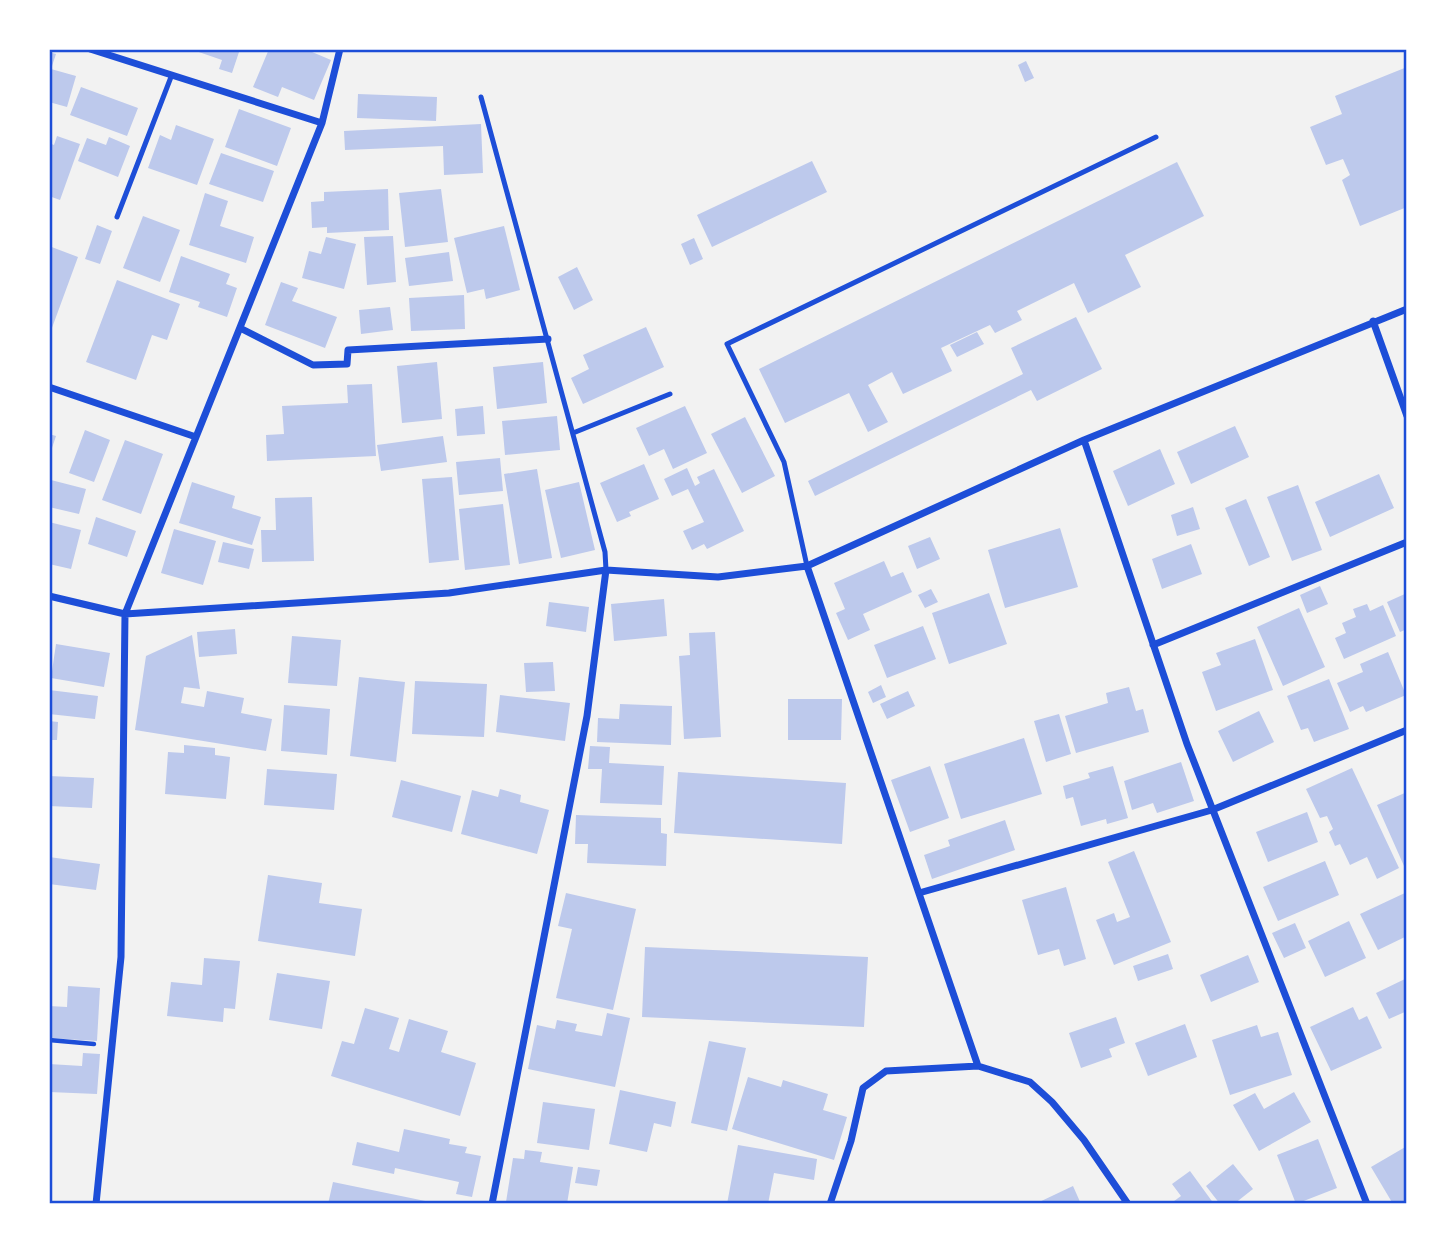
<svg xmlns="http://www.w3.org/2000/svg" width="1456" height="1253" viewBox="0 0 1456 1253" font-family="'Sofia Sans Condensed',sans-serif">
	<rect width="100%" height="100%" fill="#f2f2f2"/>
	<!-- building -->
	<path fill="#bdc9ec" d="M190,49H240L232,73L219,69L222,60Z
		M269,49H305L331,60L314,100L282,87L278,97L253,87Z
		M49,52L56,54L51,69L76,76L67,107L49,102Z
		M1026,61L1034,78L1025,82L1018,65Z
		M1407,67V207L1360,226L1342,180L1350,175L1343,159L1326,165L1310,127L1342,114L1335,96Z
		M81,87L138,108L127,136L70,115Z
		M358,94L437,97L436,121L357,118Z
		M239,109L291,128L277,166L225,147Z
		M481,124L483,173L444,175L443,146L345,150L344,131Z
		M176,125L214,139L197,185L148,168L160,135L171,140Z
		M57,136L80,144L60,200L49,196V143L54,145Z
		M109,137L130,146L118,177L78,161L87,138L106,145Z
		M221,153L274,171L263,202L209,184Z
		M812,161L827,192L712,247L697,215Z
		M1177,162L1204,216L1125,255L1141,287L1088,313L1074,283L1017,311L1022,320L995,333L990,325L941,348L952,371L903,394L892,372L868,385L888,422L868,432L849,393L785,423L759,369Z
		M388,189L389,230L327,233V227L312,228L311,202L324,201V192Z
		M441,189L448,242L405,247L399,193Z
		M205,193L228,201L220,226L254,237L246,263L189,245Z
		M143,216L180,230L160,282L123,268Z
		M97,225L112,231L100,264L85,259Z
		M504,226L520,290L486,299L484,289L467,293L454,238Z
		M393,236L396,282L367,285L364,237Z
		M326,237L356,244L344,289L302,278L309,251L321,254Z
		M694,238L703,259L690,265L681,244Z
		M49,246L78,257L49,336Z
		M449,252L453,281L409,286L405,258Z
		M181,256L230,274L226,284L237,288L227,317L198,307L200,302L169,292Z
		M577,267L593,300L574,310L558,277Z
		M117,280L180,304L167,340L152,335L136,380L86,362Z
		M281,282L298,288L292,301L337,317L325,348L265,325Z
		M464,295L465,329L411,331L409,298Z
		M390,307L393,330L361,334L359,310Z
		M1076,317L1102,369L1037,401L1031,390L815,496L808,481L1023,374L1011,348Z
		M646,327L664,367L583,404L571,378L589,369L583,355Z
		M977,332L984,344L957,357L950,345Z
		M437,362L442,419L402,423L397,366Z
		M543,362L547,403L497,409L493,367Z
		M372,384L376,456L267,461L266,435L284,434L282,406L348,403L347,385Z
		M483,406L485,434L457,436L455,409Z
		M685,406L707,453L673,469L664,449L649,456L636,428Z
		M557,416L560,450L505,455L502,421Z
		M745,417L775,476L742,493L711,434Z
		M1235,426L1249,457L1191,484L1177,452Z
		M85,430L110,440L94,482L69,473Z
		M49,434L56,436L49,457Z
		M443,436L447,462L381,471L377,445Z
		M125,440L163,454L141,514L102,500Z
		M1160,449L1175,484L1128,506L1113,471Z
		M500,458L503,491L459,495L456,462Z
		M644,464L659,499L629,512L631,516L617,522L600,483Z
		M687,468L695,486L700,483L697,477L714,469L744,531L707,549L704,544L692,550L683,531L704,522L688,489L672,496L664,479Z
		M537,469L552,558L519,564L504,474Z
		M1379,474L1394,508L1330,537L1315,502Z
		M452,477L459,560L429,563L422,479Z
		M51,480L86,489L79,514L49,507Z
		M192,482L235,496L232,508L261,517L252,545L179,523Z
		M579,482L595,550L561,558L545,490Z
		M1298,485L1322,550L1292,561L1267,497Z
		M312,497L314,561L262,562L261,530H276L275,498Z
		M1246,499L1270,557L1249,566L1225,508Z
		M503,504L510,565L465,570L459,509Z
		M1193,507L1200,529L1177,536L1171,515Z
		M96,517L136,531L127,557L88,544Z
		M49,522L81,530L71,569L49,564Z
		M1060,528L1078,587L1005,608L988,550Z
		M174,529L216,541L203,585L161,573Z
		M930,537L940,559L917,569L908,546Z
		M223,542L254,549L249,569L218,562Z
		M1191,544L1202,574L1162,589L1152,559Z
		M884,561L891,577L903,572L912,592L863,614L870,630L848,640L836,613L845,609L834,583Z
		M1320,586L1328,604L1307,613L1300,595Z
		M931,589L938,602L925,608L918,595Z
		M989,593L1007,644L949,664L932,613Z
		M1407,593V629L1400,632L1387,602Z
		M664,599L667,636L614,641L611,604Z
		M549,602L589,607L586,632L546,626Z
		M1367,604L1370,611L1383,605L1396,636L1344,659L1335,638L1346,633L1342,623L1356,617L1353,609Z
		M1299,608L1325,667L1283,686L1257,627Z
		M923,626L936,659L887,678L874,645Z
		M235,629L237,654L199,657L197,632Z
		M715,632L721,737L684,739L679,656L690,655L689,633Z
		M192,635L200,689L184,687L181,703L204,707L207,691L244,698L241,713L272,719L266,751L135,730L146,656Z
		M292,636L341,640L337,686L288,683Z
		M1255,639L1273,690L1216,711L1202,672L1221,665L1216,653Z
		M56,644L110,653L104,687L51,678Z
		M1388,652L1406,695L1366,712L1363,706L1350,712L1337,683L1363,672L1360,664Z
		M553,662L555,691L526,692L524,663Z
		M359,677L405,682L396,762L350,756Z
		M1329,679L1349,729L1314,742L1308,728L1301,730L1287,696Z
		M415,681L487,684L484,737L412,734Z
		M881,685L886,697L873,703L868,692Z
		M1129,687L1136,711L1143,709L1149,732L1076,753L1065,716L1108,703L1106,693Z
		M49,690L98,696L95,719L49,714Z
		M908,691L915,706L887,719L880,704Z
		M500,695L570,703L565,741L496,732Z
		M788,699H842L841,740H788Z
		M620,704L672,706L671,745L597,742L598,718L619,719Z
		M284,705L330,709L327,755L281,751Z
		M1259,711L1274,742L1233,762L1218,731Z
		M1059,714L1071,754L1046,762L1034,721Z
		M49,721L58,722L57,740H49Z
		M1024,738L1042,794L961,819L944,764Z
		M184,745L215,748V755L230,757L226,799L165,794L168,752L184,753Z
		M590,746L610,747L609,763L664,766L662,805L600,803L602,769H588Z
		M1181,762L1194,801L1157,813L1153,803L1132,810L1124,781Z
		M930,766L949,818L910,832L891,780Z
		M1113,766L1128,818L1107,824L1106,819L1081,826L1073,797L1066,799L1063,786L1090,778L1088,773Z
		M1352,768L1399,868L1377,879L1367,857L1350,865L1340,844L1335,846L1329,832L1333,829L1327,816L1320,818L1306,789Z
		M267,769L337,774L334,810L264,805Z
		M678,772L846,783L842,844L674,833Z
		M49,776L94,778L92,808L49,806Z
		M401,780L461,796L452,832L392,817Z
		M500,789L521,795L520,802L549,810L537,854L461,834L472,790L498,797Z
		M1407,792V865L1404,866L1377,805Z
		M1307,812L1318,842L1268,862L1256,832Z
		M576,815L661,818V833L667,834L666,866L587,863L588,844H575Z
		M1005,820L1015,850L932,879L924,855L950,846L948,840Z
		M1134,851L1171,942L1114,965L1096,920L1114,913L1117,922L1130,917L1108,862Z
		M49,857L100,864L96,890L49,884Z
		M1325,861L1339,895L1278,921L1263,887Z
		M268,875L322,883L319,903L362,909L355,956L258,941Z
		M1066,887L1086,959L1064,966L1059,949L1038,955L1022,900Z
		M1407,892V936L1378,950L1360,914Z
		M566,893L636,909L613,1010L556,998L572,929L558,926Z
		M1349,921L1366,958L1325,977L1308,941Z
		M1295,923L1306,948L1284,958L1272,933Z
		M645,947L868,957L864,1027L642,1017Z
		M1168,954L1173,969L1138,981L1133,966Z
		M1248,955L1259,982L1211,1002L1200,975Z
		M204,958L240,961L235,1009L224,1008L223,1022L167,1016L171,982L202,985Z
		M277,973L330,981L322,1029L269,1020Z
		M1407,978V1011L1389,1019L1376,993Z
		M68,986L100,988L97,1041L49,1038V1006L67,1007Z
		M1353,1007L1359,1020L1367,1016L1382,1048L1331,1071L1310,1027Z
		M365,1008L399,1018L389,1049L399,1052L409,1019L448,1031L441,1052L476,1063L460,1116L331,1076L342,1041L354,1044Z
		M607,1013L630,1018L615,1087L528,1069L537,1025L555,1029L557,1020L577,1024L575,1031L602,1036Z
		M1116,1017L1125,1043L1109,1049L1112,1057L1081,1068L1069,1033Z
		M1185,1024L1197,1057L1148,1076L1135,1043Z
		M1257,1025L1261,1037L1278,1032L1292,1075L1230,1095L1212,1040Z
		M709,1041L746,1048L727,1131L691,1123Z
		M83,1053L100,1054L97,1094L49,1092V1064L82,1066Z
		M748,1077L781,1087L783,1080L828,1094L823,1110L847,1117L834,1160L732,1129Z
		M620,1090L676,1102L671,1127L654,1123L647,1152L609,1144Z
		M1294,1092L1311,1122L1259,1151L1233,1105L1255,1093L1264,1109Z
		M543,1102L595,1109L589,1150L537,1143Z
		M404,1129L450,1139L449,1144L467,1147L465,1153L481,1156L472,1197L456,1194L459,1182L395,1168L394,1174L352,1165L357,1142L399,1152Z
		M1318,1139L1337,1188L1296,1204L1277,1155Z
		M738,1145L817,1159L814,1180L774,1173L768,1204H727Z
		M1407,1146V1204H1393L1371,1167Z
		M525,1150L542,1152L540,1162L573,1167L567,1204L506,1202L513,1158L524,1159Z
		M1233,1164L1253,1189L1234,1204H1220L1206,1186Z
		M578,1167L600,1170L597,1186L575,1183Z
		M1190,1171L1214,1204H1170L1181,1196L1172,1184Z
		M333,1182L435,1203V1204H328Z
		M1073,1186L1081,1204H1035Z"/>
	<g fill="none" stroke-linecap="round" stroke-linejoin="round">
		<!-- path -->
		<path stroke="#1d4ed8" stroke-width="4.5" d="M49,1040L94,1044"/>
		<!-- service -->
		<path stroke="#1d4ed8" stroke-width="5" d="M481,97L605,552L606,570
			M117,217L171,77
			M573,433L670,394
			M807,566L784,462L727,344L1156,137"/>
		<!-- minor -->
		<path stroke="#1d4ed8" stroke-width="7" d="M90,49L322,123
			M1373,321L1407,416
			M240,328L313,365L347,364L348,350L548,339
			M49,387L196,437
			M1084,440L1187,744L1367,1204
			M807,566L978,1066
			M49,596L125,614L449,593L606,570L718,577L807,566L1084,440L1407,309
			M1153,645L1407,542
			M919,893L1212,810L1407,730
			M96,1204L121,957L125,614L322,123L340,49
			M492,1204L587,716L606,570
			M830,1204L851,1141L863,1088L886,1071L978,1066L1030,1082L1052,1102L1084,1140L1128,1204"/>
	</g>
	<!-- border -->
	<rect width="1456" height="1253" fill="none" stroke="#ffffff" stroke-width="102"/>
	<rect x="51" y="51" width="1354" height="1151" fill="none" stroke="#1d4ed8" stroke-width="2.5"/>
</svg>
